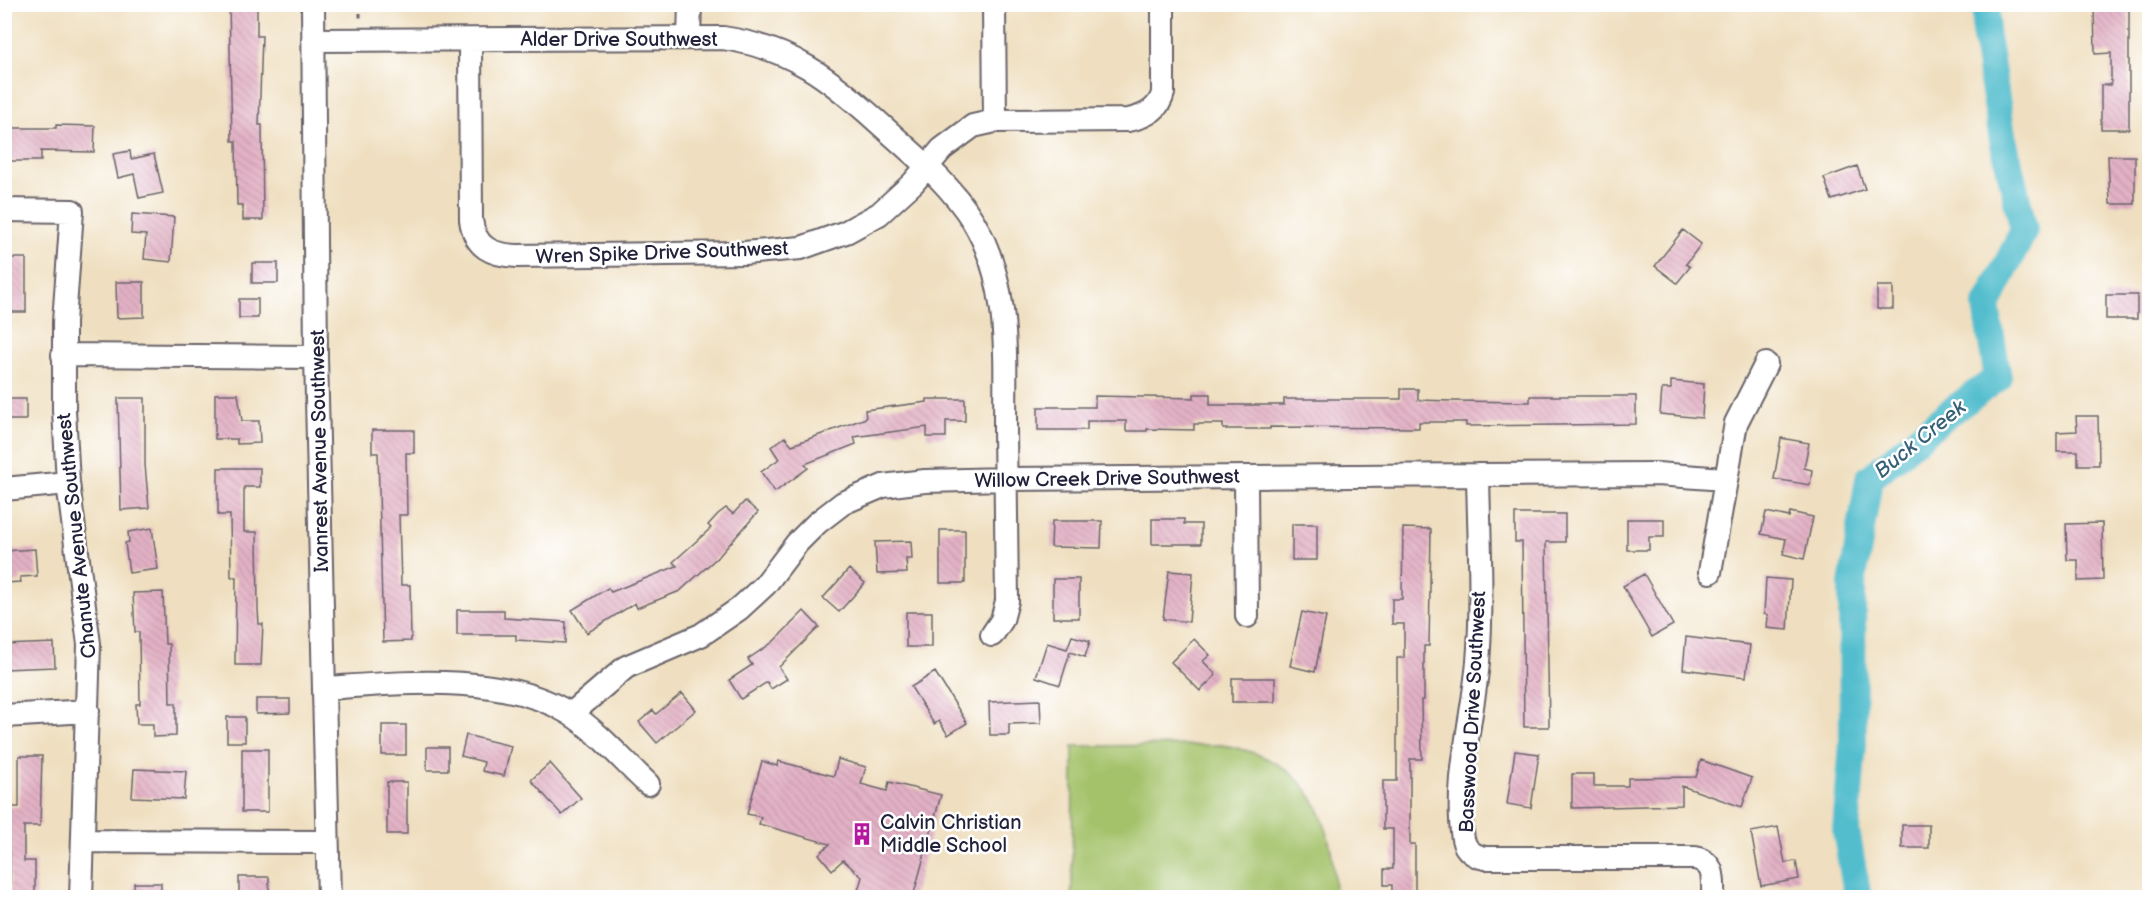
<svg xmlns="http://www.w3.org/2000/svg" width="2154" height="902" viewBox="0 0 2154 902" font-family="'Balsamiq Sans',sans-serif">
	<defs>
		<pattern id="building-back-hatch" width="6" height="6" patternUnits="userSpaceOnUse" patternTransform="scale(1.5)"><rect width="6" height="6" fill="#e3b1c5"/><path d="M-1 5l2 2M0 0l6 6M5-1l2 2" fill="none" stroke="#c298aa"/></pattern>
	</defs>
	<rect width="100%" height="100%" fill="#fff"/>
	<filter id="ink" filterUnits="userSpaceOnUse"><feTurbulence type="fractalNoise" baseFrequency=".0167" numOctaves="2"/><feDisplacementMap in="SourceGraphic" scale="12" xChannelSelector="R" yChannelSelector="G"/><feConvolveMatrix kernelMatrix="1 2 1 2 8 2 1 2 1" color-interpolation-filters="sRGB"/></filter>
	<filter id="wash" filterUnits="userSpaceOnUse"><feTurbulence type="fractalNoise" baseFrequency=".008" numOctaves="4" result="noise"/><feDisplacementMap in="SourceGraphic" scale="24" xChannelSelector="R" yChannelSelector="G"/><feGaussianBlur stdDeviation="1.35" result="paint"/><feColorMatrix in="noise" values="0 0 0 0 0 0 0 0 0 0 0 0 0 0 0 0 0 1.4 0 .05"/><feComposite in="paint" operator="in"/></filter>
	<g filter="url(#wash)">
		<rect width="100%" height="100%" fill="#efdfc0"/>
		<!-- grass -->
		<path fill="#a4c26a" stroke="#637252" stroke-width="1.5" d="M1222,745C1309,759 1334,816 1335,897H1072L1073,746Z"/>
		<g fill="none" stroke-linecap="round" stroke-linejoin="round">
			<!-- river -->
			<path stroke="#52bdcd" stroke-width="28" d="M1858,898L1846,831L1853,743L1852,585L1869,479L1946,415L1998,378L1986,307L2024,230L2002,135L1985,31L1987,4"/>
		</g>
		<g id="blocks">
			<!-- building -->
			<path fill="url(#building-back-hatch)" d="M229,4H257V36H262L259,125H262L263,220H243V205H237L236,141H232Z
				M2094,4H2129V129H2101V85H2111V53L2095,54Z
				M56,125L95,126L94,152L41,151V161H4V128H56Z
				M130,151L131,159L154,154L163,193L139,198L134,174L118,178L113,154Z
				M2108,156H2135V204H2110Z
				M1857,166L1865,189L1832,200L1824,178Z
				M132,214L174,217L171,262L144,259L146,235L131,234Z
				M1683,230L1701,244L1686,264L1690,267L1677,283L1655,266Z
				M4,258H26V312H4Z
				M252,263H278V283H252Z
				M116,282H144V317L117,318Z
				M1877,286H1893V309H1877Z
				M2106,295H2137V319H2106Z
				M239,299H258V318H239Z
				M1671,381L1704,384L1702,418L1660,414L1662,389H1671Z
				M1401,389H1418V400L1452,401L1530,402V396H1636V424L1466,426V422H1419V428L1270,427V429H1223V424H1194V430L1147,429V431H1126V421H1087V430H1038V407H1095V396L1194,398V394H1210V405H1284V399H1401Z
				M215,394H238L242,421H259L260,443L237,444V439H215Z
				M118,398H145V465L149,508L121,510Z
				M4,399H26V420H4Z
				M927,399H965V421H946V437H927V427L854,437L856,444L805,464L808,468L775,492L761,472L779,459L771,447L785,437L792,445L866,418L865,410L927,402Z
				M2076,416H2098L2099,465H2078V451H2057V432L2077,431Z
				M372,430H414V453H406L407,515H399L401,585H410L411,641L383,642L378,453H372Z
				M1781,438L1809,443L1804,468L1812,470L1810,485L1774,479Z
				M218,468H260V487H244V532H257L258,610L259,624H263L261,665H235L236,577H231L230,515H218Z
				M745,501L758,512L720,555L680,591L637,608L635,603L587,633L572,610L608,588L611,592L677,566L673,562L711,528L708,525L718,514L726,508L733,514Z
				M1766,512L1789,517L1790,512L1813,517L1804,559L1783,554L1786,539L1761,534Z
				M1515,514H1565V542H1546L1549,727H1524L1522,542H1515Z
				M1152,519H1184V524H1201V544H1152Z
				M1627,519H1664V537H1649V550H1627Z
				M1052,521H1102L1101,548L1051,547Z
				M2102,523L2103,580L2078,581V560H2067L2066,524Z
				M1292,524H1317V560H1292Z
				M152,528L158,569L129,573L125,543L129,542L128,532Z
				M1403,528L1431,529L1429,646H1424V700H1421L1422,759H1410V844H1415V897H1392V885H1384V869H1393V829H1383V781H1397V658H1404V624H1392V599H1402Z
				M940,530H965V583H940Z
				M911,541L912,559H906L907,573L877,574L875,542Z
				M35,549L37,576L20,577L21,582L4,583V551Z
				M849,569L865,583L839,612L823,598Z
				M1169,571L1193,573L1189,622L1163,619Z
				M1644,574L1673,625L1652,637L1623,586Z
				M1766,578L1791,580L1788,630L1767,628L1768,615L1764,614Z
				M1053,579H1079V618H1053Z
				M163,592L165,644H169L170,703H176V736L153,737V724H137L136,704H140L139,632H135L133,593Z
				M457,610H504V618L566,622L565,643L516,640V635H457Z
				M804,611L819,627L779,667L787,679L771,689L767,682L741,699L729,680L752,665L748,659L773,642Z
				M906,612H932V647H906Z
				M1302,612L1326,617L1315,672L1290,666Z
				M1072,636L1090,641L1085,657L1070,652L1060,685L1036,677L1047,643L1067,649Z
				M1686,637L1750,645L1746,677L1683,669Z
				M1194,639L1210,655L1203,661L1216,675L1200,691L1171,662Z
				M54,643L55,667L4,669V645Z
				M935,672L967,723L948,735L939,721L934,724L911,687Z
				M1232,678H1275V702H1232Z
				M682,693L696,710L657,743L639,722L653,710L656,714Z
				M256,699H290V713L256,714Z
				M1040,700L1041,723L1009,724V735H990L989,702Z
				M227,717H245V742H227Z
				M382,725H406V755H382Z
				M466,735L511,746L504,776L482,771L484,762L461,756Z
				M427,747H448V770H427Z
				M242,749H268V812H242Z
				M1515,751L1539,754L1531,808L1507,804Z
				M19,756H42L40,826H24V861H35V897H10V850H4V807H19Z
				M838,759L866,767L861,784L887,791L889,782L941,795L913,897H856L862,877L843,860L832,870L819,854L830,844L759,824L761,817L747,814L762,761L777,766L778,761L834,776Z
				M1701,760L1752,778L1742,807L1682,786V805L1572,808V774H1594V786H1628V778L1696,777Z
				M550,763L581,798L562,815L531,780Z
				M134,769L186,771L184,799L132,797Z
				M387,782H407V834H387Z
				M1902,825H1929V848H1902Z
				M1778,827L1785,863L1796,861L1799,879L1761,886L1751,832Z
				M239,877H269V897H239Z
				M134,883H161V897H134Z"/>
		</g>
	</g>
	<g filter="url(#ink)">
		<use href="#blocks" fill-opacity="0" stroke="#6a646a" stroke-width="1.5"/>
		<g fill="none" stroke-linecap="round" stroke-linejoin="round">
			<!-- minor casing -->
			<g stroke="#6a646a" stroke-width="26">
				<path id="minor" d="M313,4L316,357L329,898
					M994,4L995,121
					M689,37L690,4
					M313,40L723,38C792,48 829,78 879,123C912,153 949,182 973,221C1011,284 1005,358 1005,429C1006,486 1006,544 1007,601L1002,620L992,635
					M470,40L471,220C475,248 492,255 517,256L744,253L801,248L846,232L879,214L913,183L942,149L973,126L995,121L1128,120C1144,117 1159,110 1163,93V4
					M4,210L72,211L64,322V410L68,483L89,644L81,898
					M63,355L316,357
					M1478,475C1479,537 1483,600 1478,662C1473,717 1454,784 1463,839C1465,850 1474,856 1485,858H1695C1716,863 1713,880 1713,898
					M1246,477L1247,616
					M4,489L68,483
					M1710,572L1736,423L1766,364
					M326,688C401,683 502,672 569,713C597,730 624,762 648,784
					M571,714L626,667L701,635L739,609L765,585L797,543L817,523L843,503L883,486L925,481L1006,479L1478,475L1657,474L1724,479
					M4,716L88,711
					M84,841L327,842"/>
			</g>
			<!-- path -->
			<path stroke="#6a646a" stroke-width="3" stroke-dasharray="4.5 4.5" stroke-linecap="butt" d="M360,4V21"/>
			<!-- minor -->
			<use href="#minor" stroke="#fff" stroke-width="22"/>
		</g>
	</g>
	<!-- icons -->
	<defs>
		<g id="building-bare" transform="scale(1.8)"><path d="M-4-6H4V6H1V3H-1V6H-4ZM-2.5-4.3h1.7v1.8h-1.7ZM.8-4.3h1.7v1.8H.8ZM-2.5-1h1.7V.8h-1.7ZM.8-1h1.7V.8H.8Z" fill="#b5179e" stroke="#fff" stroke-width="2.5" paint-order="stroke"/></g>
	</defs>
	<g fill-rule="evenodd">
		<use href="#building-bare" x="862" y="834"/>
	</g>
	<g text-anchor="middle" stroke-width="5" stroke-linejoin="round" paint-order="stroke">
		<!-- street labels -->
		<g font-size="20" fill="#22223b" stroke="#fff">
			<text x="619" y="46">Alder Drive Southwest</text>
			<text transform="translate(662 252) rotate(-2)" y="7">Wren Spike Drive Southwest</text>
			<text transform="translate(319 451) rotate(-91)" y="7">Ivanrest Avenue Southwest</text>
			<text transform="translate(1107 478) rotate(-1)" y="7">Willow Creek Drive Southwest</text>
			<text transform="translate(76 536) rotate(-96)" y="7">Chanute Avenue Southwest</text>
			<text transform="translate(1472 712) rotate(-87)" y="7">Basswood Drive Southwest</text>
		</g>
		<!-- poi labels -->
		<g font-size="20" fill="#22223b" stroke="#fff" text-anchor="start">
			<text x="880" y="829">Calvin Christian<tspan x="880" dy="23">Middle School</tspan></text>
		</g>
		<!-- water labels -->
		<g font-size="21" font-style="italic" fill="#356075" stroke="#fff">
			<text transform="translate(1920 439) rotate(-39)" y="7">Buck Creek</text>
		</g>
	</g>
	<!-- margin -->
	<rect width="2154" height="902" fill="none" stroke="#fff" stroke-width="24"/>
</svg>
